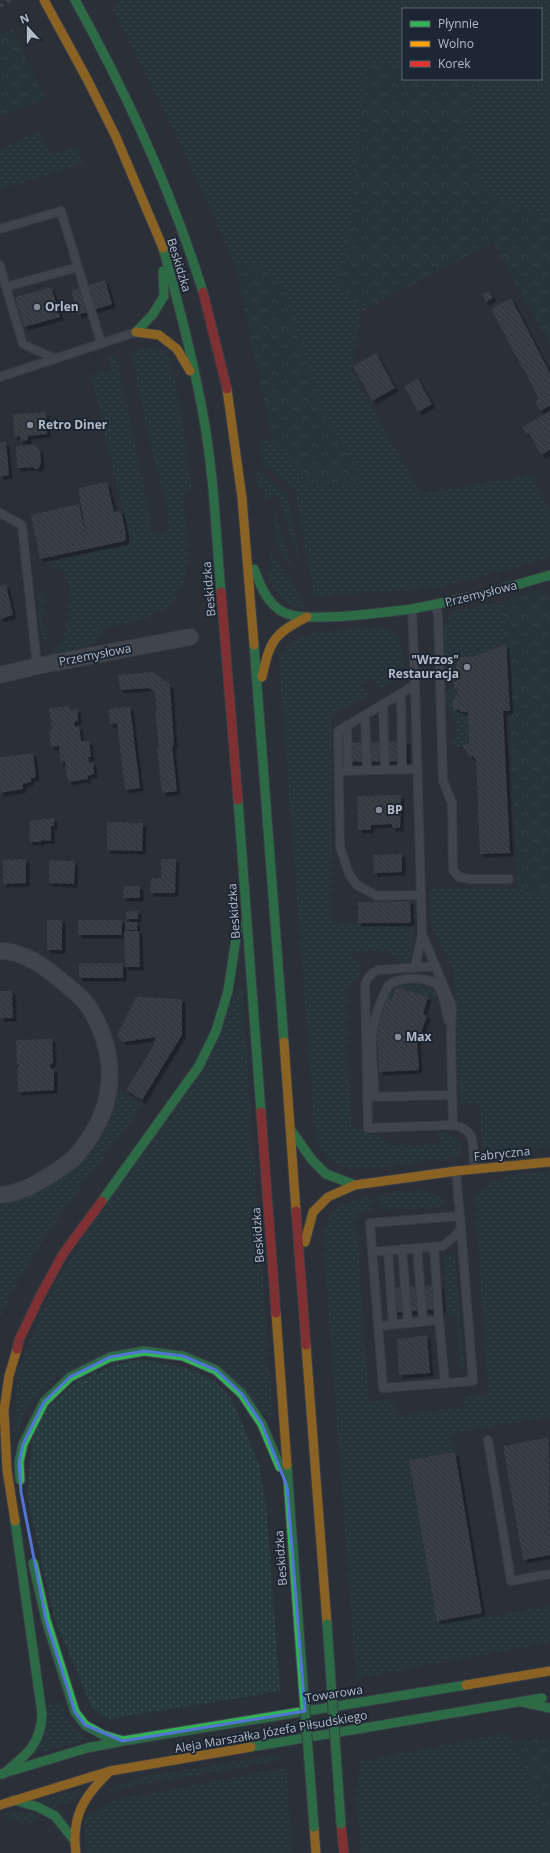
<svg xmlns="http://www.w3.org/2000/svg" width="550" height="1853" viewBox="0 0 550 1853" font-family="'Open Sans',sans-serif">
	<defs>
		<pattern id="grass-dots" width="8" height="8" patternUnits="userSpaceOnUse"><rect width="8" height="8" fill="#273a3e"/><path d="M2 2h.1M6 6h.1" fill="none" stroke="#445559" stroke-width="1.8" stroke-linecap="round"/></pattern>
		<pattern id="forest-crowns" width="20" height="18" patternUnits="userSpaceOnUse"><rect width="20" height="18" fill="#273a3e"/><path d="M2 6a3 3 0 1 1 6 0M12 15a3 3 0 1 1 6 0" fill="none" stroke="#445559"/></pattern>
		<pattern id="building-back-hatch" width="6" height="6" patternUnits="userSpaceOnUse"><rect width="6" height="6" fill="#444950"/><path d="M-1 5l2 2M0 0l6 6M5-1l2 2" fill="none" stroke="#5d6168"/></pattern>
		<filter id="shadow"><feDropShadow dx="3.5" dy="3.5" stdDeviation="0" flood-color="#0009"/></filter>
	</defs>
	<rect width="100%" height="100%" fill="#2a3038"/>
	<!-- grass -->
	<path fill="url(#grass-dots)" d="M121,0H550V219L485,194L462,128L475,86L473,79H541V9H403V64L371,62L362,104L350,238L338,282L361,312L351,370L421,494L532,475L550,511V556L522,566L437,588L314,596L295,491L263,463L259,440L272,439L291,459L311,488L356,465L323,415L282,287L259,267L235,265L183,149L113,10Z
		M39,132L52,155L76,147L83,164L0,189V148Z
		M157,346L166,351L172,366L184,429L192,489L184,500C187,537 198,593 156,614C140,622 121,624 103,628L95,644L51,655L64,637L69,609L70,588L63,571L48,564L45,559L130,542L91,375L111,370L108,357L116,355L150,514V533L163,534L169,522L165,498L150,443L131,352Z
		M257,467L288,497L302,567L279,499L274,496L270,497L266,501L264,488L258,489Z
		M274,508L292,568L276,545Z
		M270,552L300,593L303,607L287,605L271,584L267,570H271Z
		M38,592L42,593L44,599L42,624L48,637L44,644L39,621Z
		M503,601L507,645L506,644L473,657L468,656L461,657L456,664V672L461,677L458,680L445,679L443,628L454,611Z
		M382,627C399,632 403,643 403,660C403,665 403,670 400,675C396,682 387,685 380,689L374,679L363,685L368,696L338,711L331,721L333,923L414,924L413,958L403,963L389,950L355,951L351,956L360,964V975L347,987L351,1125L356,1129L364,1122L368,1134L375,1135L378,1133L392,1146L437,1145L441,1140L433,1131C447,1133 471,1138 458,1157L366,1169L345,1168L328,1159L318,1145L314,1124L279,662C281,654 284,647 291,642C311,629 357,629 382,627Z
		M454,688L457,690L458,695H456L453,707L456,710H460V712H468L469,744L456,747L452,744C455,736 457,727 454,718C451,708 442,704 446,692Z
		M430,888L517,889L550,894V1147L486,1153L482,1148L480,1105H459L454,972L430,923Z
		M397,984L432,985L439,996L428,997L396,987L391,1001L387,999L393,988Z
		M239,988H242L273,1418L270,1419L178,1348L59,1375L26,1410L13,1447L18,1369L51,1291Z
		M117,1090L143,1106C92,1172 34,1242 0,1318V1202L15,1201L48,1188L76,1168L111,1123Z
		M550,1172V1417L451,1433L455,1452L437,1621L482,1613L494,1616L550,1606V1642L356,1679L323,1239C327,1208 343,1202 371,1196L372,1211L356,1213L369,1402L396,1400L398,1416L463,1407V1396L488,1394L475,1198C489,1172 524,1174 550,1172Z
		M421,1190L427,1191L442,1198L446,1206L380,1210L378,1195Z
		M449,1253H452L455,1257L464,1366L459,1374L448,1369V1367L456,1372L461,1369L456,1317L448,1313L444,1258Z
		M141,1359L186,1368L214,1381L231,1398L245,1430L259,1465L266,1505L280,1691L109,1719L92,1708L54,1617L27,1494L33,1438L47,1408L79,1380L113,1365Z
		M61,1701L65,1714L72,1727L86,1740L38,1753L48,1704Z
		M508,1733L545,1816L550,1853H361L356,1796L360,1761Z
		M275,1755L283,1760L111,1790L103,1793L112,1787L142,1777Z
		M286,1768L293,1853H87L84,1815L94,1814L110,1801Z
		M82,1789L75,1802L60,1805L54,1809L40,1800Z
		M22,1811L40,1816L34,1822L5,1821L3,1814Z"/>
	<!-- forest -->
	<path fill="url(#forest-crowns)" d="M13,29L45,99L0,116V35Z
		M371,62L403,64V79H473L475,86L462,128L485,194L550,219V344L493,243L361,312L338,282L350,238L362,104Z
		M235,265L259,267L282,287L323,415L356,465L358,480L311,488L291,459L272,439Z
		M546,588L550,598V894L518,889L503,601Z
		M550,1738V1853L545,1816L513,1742Z"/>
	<!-- building -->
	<path fill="url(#building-back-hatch)" filter="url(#shadow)" d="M105,280L112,304L78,315L71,291Z
		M51,287L60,317L24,327L15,297Z
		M489,291L493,298L486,302L482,294Z
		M511,298L550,373V406L540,411L535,401L539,399L491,309Z
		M376,353L395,388L372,401L353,366Z
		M418,379L432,404L418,412L404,386Z
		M550,411V450L541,455L529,433L526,434L522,427Z
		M46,412L47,434L28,436V440L20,441V436L14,437L13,414Z
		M0,442H6L9,475L0,476Z
		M35,445L40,450L41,464L38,469H35L34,467L17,468L16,446Z
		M107,482L114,512L121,511L126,534L125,541L40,559L31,515L79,504L87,541L78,488Z
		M6,585L13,615L0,619V586Z
		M506,644L510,711H503L510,853L480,854L476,760L473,756L470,757L462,745L469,744L468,712H460V710L454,709L452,704L456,695H458L457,690L454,688L453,683L461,677L456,672V664L461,657L468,656L473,657Z
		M153,672L170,685L174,745L172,746L177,791L162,793L157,748L159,747L155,711H157L155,693L149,688L120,690L118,675Z
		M69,706L70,710L77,709L78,721L74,722L75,727L79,726L81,741H89L91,757H88L89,763L93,762L94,774L87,776L88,779L68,782L65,761L60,762L59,746L51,747L49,731L52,730L49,708Z
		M130,707L140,788L125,790L117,723L110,724L108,709Z
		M406,741L407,761L343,762V743Z
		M33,753L36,777L31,778V782L23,784V789L0,793V757Z
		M401,795L400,828H392V824L371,825V830H358L357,796Z
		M54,818V826H51V841L41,840V842H29L30,821Z
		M107,822L143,823L142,851L107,850Z
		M402,854V872L374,873L373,855Z
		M26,859V883L3,884V860Z
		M161,859H176L175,893H150L151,878H161Z
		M49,860L75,861L74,884L49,883Z
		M124,886H140V898H123Z
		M410,901L411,923H358V902Z
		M126,911H138V919H126Z
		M47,920H62V950H47Z
		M78,920H122V935H78Z
		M125,922H137V930H125Z
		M124,931H139L140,967H125Z
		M79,963H123V978H79Z
		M396,987L428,997L423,1014L427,1016L417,1044L419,1070L379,1072L377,1029L387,999L391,1001Z
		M0,991H12L13,1018H0Z
		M136,997L182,999V1035L142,1100L126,1090L152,1048L156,1037L123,1042L117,1035Z
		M52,1039L53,1063L50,1064L51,1069H54V1090L18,1092L17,1068H19V1064H17L16,1040Z
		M440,1285L442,1309L388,1313L386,1288Z
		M427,1335L430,1373L399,1375L397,1339Z
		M549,1437L550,1555L523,1560L503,1446Z
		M455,1452L482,1613L437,1621L409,1460Z"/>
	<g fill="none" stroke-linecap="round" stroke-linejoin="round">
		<!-- lane casing -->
		<g stroke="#484c53" stroke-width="10">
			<path id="lane" d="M0,229L61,211L78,267
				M0,265L6,287
				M55,359L23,344L6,287L78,267L101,343
				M0,377L136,332
				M0,513L22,525L37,666
				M436,606L438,615L443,781L452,803L453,870L459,877L470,879H509
				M412,609L415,685L338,731L340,847L349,874L357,885L377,896L421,895L415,685
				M401,693L402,769
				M383,704L385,770
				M365,715L367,770
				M347,725L348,771
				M339,771L418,769
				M422,934L452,1006L451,1036L453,1125L368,1128L365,985C367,978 370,974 378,970L436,966
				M415,967L422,934L421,895
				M367,1097L374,1090C374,1074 370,1043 373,1029C375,1016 381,1000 387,988C393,976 428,976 437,985C444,994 446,1009 448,1020
				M367,1097L452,1095
				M453,1125C479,1130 472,1147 474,1168
				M456,1171L461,1228L473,1381L383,1388L370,1223L460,1216
				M434,1247L439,1320
				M417,1248L423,1321
				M402,1249L408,1323
				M388,1251L393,1324
				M372,1252L443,1246L457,1234L461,1228
				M378,1326L439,1320L445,1384
				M488,1440L511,1581L550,1574"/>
		</g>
		<!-- street casing -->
		<g stroke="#484c53" stroke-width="18">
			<path id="street" d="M0,675L37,666L190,637
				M0,951C23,951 43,965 59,979C69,987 83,997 90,1009C116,1051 117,1099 88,1140C84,1145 80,1152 75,1157C70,1162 63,1166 58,1170C41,1181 21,1194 0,1195"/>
		</g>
		<!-- fast casing -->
		<g stroke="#484c53" stroke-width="11">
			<path id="fast" d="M75,0C127,94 171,189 203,292
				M163,248C179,305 194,361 204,420C214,476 216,535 221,592
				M136,332L153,314L164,296L163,271
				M254,569C260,584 267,604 283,612C306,624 384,612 412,609
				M412,609L485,594L550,575
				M254,645L284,1042
				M238,800L261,1112
				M291,1130L312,1160L326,1174L355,1185
				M102,1201L199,1066L216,1031L228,991L238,925
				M287,1465L299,1630
				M20,1480L19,1462L23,1444L44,1402L70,1377L110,1357L144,1351L183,1356L216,1370L242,1394L262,1424L280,1467
				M33,1563L46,1620L75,1712L85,1725L103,1735L123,1741
				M522,1702L550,1708
				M251,1747L542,1698
				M1,1774L87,1748L123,1741L466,1685
				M3,1774C26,1755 41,1745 42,1714L15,1521
				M14,1800L38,1807L55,1816L74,1840"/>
		</g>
		<!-- slow casing -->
		<g stroke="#484c53" stroke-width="11">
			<path id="slow" d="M44,0L87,79L116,137L163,248
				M136,332L159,335L177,349L190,371
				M227,389L242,498L254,645
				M262,677C270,641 273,634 307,617
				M284,1042L296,1211
				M456,1171L550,1162
				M305,1242L313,1212L328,1197L355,1185L456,1171
				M276,1313L287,1465
				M306,1345L327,1624
				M15,1521L7,1470L4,1410L9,1376L17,1349
				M466,1685L550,1671
				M0,1805L110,1771L251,1747
				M314,1827L316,1853
				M76,1853C71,1816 84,1796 110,1771"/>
		</g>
		<!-- jam casing -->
		<g stroke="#484c53" stroke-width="11">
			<path id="jam" d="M203,292L227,389
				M221,592L238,800
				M261,1112L276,1313
				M296,1211L306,1345
				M17,1349L19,1340L40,1296L63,1254L102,1201
				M341,1824L344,1853"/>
		</g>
		<!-- lane -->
		<use href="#lane" stroke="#5a5e66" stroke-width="8"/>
		<!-- street -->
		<use href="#street" stroke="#5a5e66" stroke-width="16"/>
		<!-- fast -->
		<use href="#fast" stroke="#30b455" stroke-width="9"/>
		<!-- slow -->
		<use href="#slow" stroke="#ff9f0a" stroke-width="9"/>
		<!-- jam -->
		<use href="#jam" stroke="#e5322d" stroke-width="9"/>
		<!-- rail -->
		<path stroke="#595d64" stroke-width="3" stroke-dasharray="4 4" stroke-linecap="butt" d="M0,6L11,0"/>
		<!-- fast-bridge casing -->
		<g stroke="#484c55" stroke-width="11" stroke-linecap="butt">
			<path id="fast-bridge" d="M327,1624L341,1824
				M299,1630L314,1827"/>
		</g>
		<!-- fast-bridge -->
		<use href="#fast-bridge" stroke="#30b455" stroke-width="9"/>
	</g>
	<!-- marked area -->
	<path d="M0 0H550V1853H0ZM144,1351L183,1356L216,1370L242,1394L262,1424L287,1486L305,1711L123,1741L85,1725L75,1712L46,1620L21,1492L19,1462L23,1444L44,1402L70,1377L110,1357Z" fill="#2a3038" fill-opacity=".55" fill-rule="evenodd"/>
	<path fill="none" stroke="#5274d3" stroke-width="3" stroke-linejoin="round" d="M144,1351L183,1356L216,1370L242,1394L262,1424L287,1486L305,1711L123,1741L85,1725L75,1712L46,1620L21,1492L19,1462L23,1444L44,1402L70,1377L110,1357Z"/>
	<!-- markers -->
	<g fill="#848b96" stroke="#1d2633" stroke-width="1.5">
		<circle cx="37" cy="307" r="4"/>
		<circle cx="30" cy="425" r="4"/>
		<circle cx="467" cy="667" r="4"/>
		<circle cx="379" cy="810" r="4"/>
		<circle cx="398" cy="1037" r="4"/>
	</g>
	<g text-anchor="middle" stroke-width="4" stroke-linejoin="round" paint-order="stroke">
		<!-- street labels -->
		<g font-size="12" fill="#b4bcc9" stroke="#1d2633">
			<text transform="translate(179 265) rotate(73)" y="4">Beskidzka</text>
			<text transform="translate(209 589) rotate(-95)" y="4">Beskidzka</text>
			<text transform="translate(481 594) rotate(-14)" y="4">Przemysłowa</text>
			<text transform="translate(95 655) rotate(-11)" y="4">Przemysłowa</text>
			<text transform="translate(234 911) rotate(-94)" y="4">Beskidzka</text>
			<text transform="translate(502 1154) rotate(-6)" y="4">Fabryczna</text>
			<text transform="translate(258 1235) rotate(-94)" y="4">Beskidzka</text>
			<text transform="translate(281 1558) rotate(-94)" y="4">Beskidzka</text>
			<text transform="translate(334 1694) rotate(-9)" y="4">Towarowa</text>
			<text transform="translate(271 1732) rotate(-10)" y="4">Aleja Marszałka Józefa Piłsudskiego</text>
		</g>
		<!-- poi labels -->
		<g font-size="12" font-weight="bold" fill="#b4bcc9" stroke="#1d2633" text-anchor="start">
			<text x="45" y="311">Orlen</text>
			<text x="38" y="429">Retro Diner</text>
			<text x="459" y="664" text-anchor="end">"Wrzos"<tspan x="459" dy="14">Restauracja</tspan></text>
			<text x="387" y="814">BP</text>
			<text x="406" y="1041">Max</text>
		</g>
	</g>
	<!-- legend -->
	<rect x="402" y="8" width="140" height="72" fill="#1d2633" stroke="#59626f"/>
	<rect x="410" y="21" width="20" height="6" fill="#30b455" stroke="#59626f"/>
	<text x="438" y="28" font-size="12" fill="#b4bcc9">Płynnie</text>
	<rect x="410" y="41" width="20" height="6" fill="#ff9f0a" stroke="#59626f"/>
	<text x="438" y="48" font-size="12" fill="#b4bcc9">Wolno</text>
	<rect x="410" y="61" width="20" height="6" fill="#e5322d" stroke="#59626f"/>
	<text x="438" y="68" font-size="12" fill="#b4bcc9">Korek</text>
	<!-- north arrow -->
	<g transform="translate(28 28) rotate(339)" stroke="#1d2633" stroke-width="3" paint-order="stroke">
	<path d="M0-3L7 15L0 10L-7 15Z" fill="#b4bcc9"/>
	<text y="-6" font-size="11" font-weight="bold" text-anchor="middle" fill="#b4bcc9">N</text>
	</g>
</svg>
